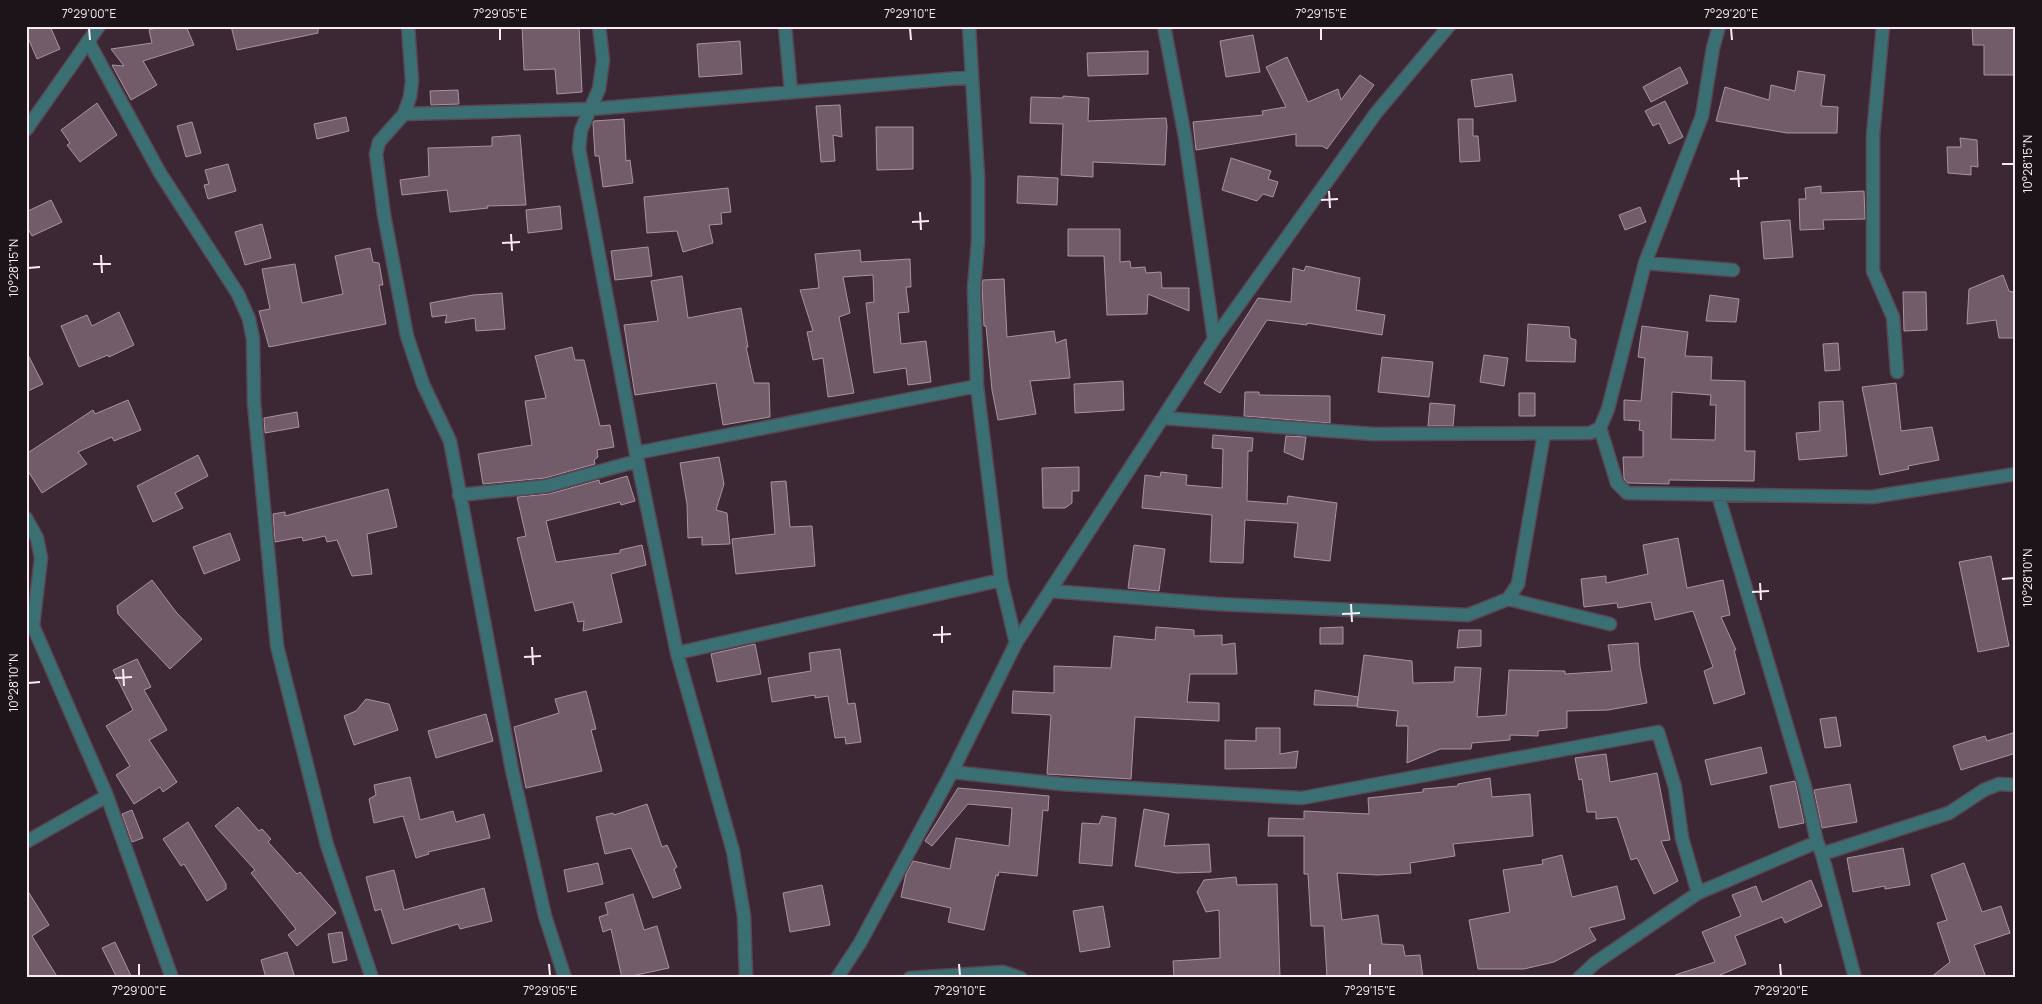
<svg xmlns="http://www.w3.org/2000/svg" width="2042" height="1004" viewBox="0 0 2042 1004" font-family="Manrope,sans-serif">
	<rect width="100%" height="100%" fill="#3b2834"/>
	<!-- building -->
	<path fill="#725c6a" stroke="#aa92a1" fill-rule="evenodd" d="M34,26H50L60,49L37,59L26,33V29Z
		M162,26H186L194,45L143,61L157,85L131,100L112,65L124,66L111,49L152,43L149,30Z
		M231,26H318V33L237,50Z
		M522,26H579L582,92L557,94L555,69L524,70Z
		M2016,26V75H1984V45H1973L1972,27Z
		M1253,35L1260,72L1226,77L1220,41Z
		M740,41L742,74L699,77L697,44Z
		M1148,51V74L1088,76L1087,53Z
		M1287,57L1308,102L1338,89L1341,100L1360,75L1374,85L1327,149L1322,146H1296V134L1196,150L1193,122L1263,115L1262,111L1286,107L1266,67Z
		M1680,67L1688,83L1651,102L1643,87Z
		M1798,71L1825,75L1821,106L1838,107L1837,133H1787L1716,121L1725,87L1769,100L1771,85L1795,91Z
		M1512,74L1516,101L1475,107L1471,80Z
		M458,90L459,104L431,105L430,91Z
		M1063,96L1089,98L1088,121L1166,118L1167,126L1165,165L1093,162V177L1061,175L1063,124L1030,123L1031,97L1063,98Z
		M1665,101L1683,137L1669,144L1659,123L1653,126L1645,111Z
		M97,103L117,135L80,162L67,145L70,143L61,130Z
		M840,105L842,137L833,135L835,161L821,162L816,106Z
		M346,117L349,131L317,139L314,124Z
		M624,119L626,161L630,160L633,183L603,187L599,156H595L593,123L594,121Z
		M1458,119H1473V136H1478L1480,161L1460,162Z
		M192,122L201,153L186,157L177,126Z
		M876,127H913V169L877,170Z
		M520,135L526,205L487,206L488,208L450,212L447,190L402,195L400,180L429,176L428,148L492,146V137Z
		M1960,138L1977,140L1978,167L1971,166V175L1948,173L1947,147H1961Z
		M1231,158L1271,171L1268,179L1278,182L1273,197L1263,194L1257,201L1222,190Z
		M228,164L236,191L208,199L204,185L209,184L205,170Z
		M1018,176L1058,178L1057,205L1017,203Z
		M1821,186V193L1864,191L1865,219L1823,220L1824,229L1800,230L1799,199H1806L1805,188Z
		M728,188L731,212L721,213L722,224L709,225L713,243L683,252L677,231L647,233L644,197Z
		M51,200L62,222L32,236L26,225V212Z
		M560,206L562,229L528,233L526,210Z
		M1640,207L1646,222L1625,230L1619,215Z
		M1790,220L1793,257L1764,259L1761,222Z
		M262,224L271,258L245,265L235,232Z
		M1068,229H1120V262L1130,261L1131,268L1145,267L1146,273L1161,272L1162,288H1189V311L1148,294L1147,314L1107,315L1104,256H1068Z
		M648,247L652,276L615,280L611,251Z
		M370,248L373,262L379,263L383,285H379L386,324L269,347L259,311L270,309L262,269L295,264L302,303L343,294L335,256Z
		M860,250L861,262L910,259L911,287H906L909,312L898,313L901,344L926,341L931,382L908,385L906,368L874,373L866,303L874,302L873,275L843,277L850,313L839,317L854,393L828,397L823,358L813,360L807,332L813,331L800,290L819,288L815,254Z
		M1306,266L1360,278L1356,310L1385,315L1382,335L1307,323V325L1267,320L1220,393L1204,383L1258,298L1291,302L1293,268L1304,271Z
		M2003,275L2009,291L2016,293V338H1999L1996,320L1967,324L1969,289Z
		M682,276L688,318L741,308L748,347H746L754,383H769L770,417L723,425L716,383L635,395L624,325L658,321L651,281Z
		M1004,279L1007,337L1054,331L1056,343L1066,339L1070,378L1030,381L1036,414L998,420L992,390L986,326H984L982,285L983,280Z
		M1903,292H1926L1927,330L1904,331Z
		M502,293L505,329L476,331L475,318L445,323L447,315L432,317L430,303L473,295Z
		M1710,295L1739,299L1736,322L1706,321Z
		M119,312L134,345L109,357L108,355L79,367L61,326L87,315L92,326Z
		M1528,324L1569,327L1570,338L1576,340L1575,362L1526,361Z
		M1642,326L1688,332L1685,356L1712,357L1711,380L1745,381V451H1755L1754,481L1669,480V484L1628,483L1624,479L1623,457H1643V431L1639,430L1640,421L1624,420V400L1641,401L1645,358L1638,357ZM1672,392L1711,395L1710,405H1716L1715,440L1671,439Z
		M1838,343L1840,370L1825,371L1823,344Z
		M572,347L575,360H584L600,426L610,425L614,447L597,450L598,457L594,460L595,464L545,478L483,484L478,454L532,445L525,401L546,398L535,356Z
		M26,351L43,384L26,392Z
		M1484,355L1508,358L1504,386L1480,382Z
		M1382,357L1433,362L1429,397L1378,392Z
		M1123,381L1124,410L1075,413L1074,384Z
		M1896,383L1901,431L1932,427L1939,460L1908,466L1909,469L1880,475L1862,387Z
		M1245,392H1259V395L1330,396V423L1244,416Z
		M1519,393H1535V416H1519Z
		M128,400L141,430L114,441L112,437L78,452L87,464L42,493L26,468V454L93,410L95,414Z
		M1843,401L1847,456L1799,460L1796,433L1820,431L1819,402Z
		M1430,403L1455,405L1453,426H1428Z
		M297,412L299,427L265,433L264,418Z
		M1213,435L1253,438L1252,451H1248L1247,501L1287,504L1288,496L1337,503L1330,561L1294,557L1298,523L1245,520L1243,563L1210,562L1212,515L1142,508L1145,475L1160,477L1161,472L1187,475L1186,485L1222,488L1223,449L1212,448Z
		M1286,436L1306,437L1303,460L1284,452Z
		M198,455L208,476L175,493L183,508L153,522L137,486Z
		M719,457L724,484L716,510L727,513L730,544L702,545V537L688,538L687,504L680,463Z
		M1079,467V491H1072V503L1065,508H1043L1042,468Z
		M627,476L635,501L621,505L620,502L546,521L556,562L620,553V550L642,545L646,565L611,574L622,622L583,631L584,621L578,622L573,602L535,611L517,538L526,536L517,497L549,494L599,480L600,484Z
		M786,481L790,527L812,526L815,566L736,574L732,539L775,534L771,482Z
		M388,489L397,527L367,534L372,574L352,576L337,540L327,542L325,536L303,541L302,537L275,542L273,514L285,512V516Z
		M230,533L240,560L204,574L193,547Z
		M1678,538L1687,588L1723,580L1730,615L1721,617L1736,650H1734L1745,694L1714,704L1704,671L1713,667L1693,611L1655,620L1651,602L1618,608L1617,603L1584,607L1581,579L1606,576V583L1648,574L1643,545Z
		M1134,545L1165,549L1159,591L1128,588Z
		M1991,556L2009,646L1978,652L1959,562Z
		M152,580L176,612L202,639L170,669L118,614L117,606Z
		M1156,627L1194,630V636L1222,635V645L1235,643L1237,674H1190L1187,702L1219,703V721L1135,717L1131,779L1047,774L1051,715L1012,713L1013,691L1054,693V666L1111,668L1114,636L1155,640Z
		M1343,627V644H1320V628Z
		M1459,630H1481V646L1457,648Z
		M1638,643L1640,667L1647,703L1608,710L1567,711V728L1538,731V736L1510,735V740L1472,743L1471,749H1440L1407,763L1408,726H1396L1398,711L1357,707L1364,655L1412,661L1413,683L1454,682L1455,667L1481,668L1477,717L1506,715L1509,670L1565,671V674L1612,671L1608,645Z
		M755,644L761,674L717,682L711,654Z
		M840,649L848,704L855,703L861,742L846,744L845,737L835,738L828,696L815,698V695L772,702L768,678L811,671L809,653Z
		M137,659L151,687L144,690L167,730L149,740L177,782L163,792L160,787L134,804L116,775L130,766L106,726L133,710L113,670Z
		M1315,690L1358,697L1357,706L1314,705Z
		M586,691L596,729L591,730L602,771L526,788L514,727L559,713L555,699Z
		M366,699L389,704L398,730L354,745L344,716L356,711Z
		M486,714L493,741L436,758L428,731Z
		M1836,717L1841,746L1825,748L1820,719Z
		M1256,728H1280V754L1298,751L1296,768L1225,769V740L1256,741Z
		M2016,732V753L1961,770L1953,746L1985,736L1987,741Z
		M1761,747L1767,773L1711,785L1705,760Z
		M1606,754L1610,782L1657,773L1670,840L1661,841L1678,881L1654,894L1637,858L1631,860L1617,817L1596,819V812H1587L1582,779L1579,780L1575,758Z
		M410,777L420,820L453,811L456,822L484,814L490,838L428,852L429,854L416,858L403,816L374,823L369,799L376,795L374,785Z
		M1490,778L1492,797L1530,794L1533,836L1453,844L1455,856L1410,863L1411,873L1378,875L1337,873L1342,920L1378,915L1382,944L1403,945L1405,956L1420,955L1423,978H1327L1324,926H1311L1308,874H1304V836H1268L1269,818L1304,819V811L1369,814L1368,798L1423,792V789L1458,786V784Z
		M1795,781L1804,823L1779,828L1770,786Z
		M1850,784L1857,822L1822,828L1814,790Z
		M958,788L1049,796L1048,811L1043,810L1037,876L999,872L998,876L996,875L984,930L948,922L951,908L901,897L906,874L913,861L950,869L956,838L1009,846L1012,808L968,804L932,846L925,841Z
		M647,804L662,847L667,845L677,867L674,869L681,888L653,898L631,848L605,854L596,817L613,813L614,815Z
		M238,807L259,831L262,829L271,839L268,842L297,874L300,872L336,913L297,946L288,935L296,929L251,873L255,870L215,826Z
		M1144,809L1169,814L1164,846L1209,844L1211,872L1177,873L1135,866Z
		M132,810L143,838L132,842L122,814Z
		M1102,816L1116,818L1112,866L1079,863L1082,823L1099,824Z
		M188,822L226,884V889L207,901L184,864L181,866L163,839Z
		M1903,848L1910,885L1885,889V886L1853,892L1847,858Z
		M1562,855L1572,897L1617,886L1625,919L1589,928L1596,940L1554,962L1524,969H1478L1469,920L1510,912L1503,870L1543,864L1542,860Z
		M598,863L603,884L568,892L564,870Z
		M1964,863L1982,912L2001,906L2010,933L1974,945L1985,975L1977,978H1930L1950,962L1937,923L1947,920L1931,875Z
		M394,870L404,910L484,888L492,921L460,929L458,924L392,944L381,909L375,911L366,877Z
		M1236,877L1237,885L1277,884L1280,978H1174L1173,961L1220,958L1219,910L1206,912L1197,892L1204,880Z
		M1811,880L1822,906L1785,923L1782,917L1735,936L1746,964L1713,978H1676L1675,975L1715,962L1702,932L1741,916L1732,895L1756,886L1762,902Z
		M822,885L830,925L790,932L783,893Z
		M26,888L49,925L32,936L58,978H26Z
		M633,894L644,930L657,926L669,968L622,978L611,929L603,932L599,917L608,914L605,903Z
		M1103,906L1110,947L1080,952L1073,911Z
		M342,932L347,960L333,963L328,934Z
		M115,942L132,978H117L102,948Z
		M287,952L295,978H266L261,960Z"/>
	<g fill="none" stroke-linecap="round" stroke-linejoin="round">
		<!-- minor casing -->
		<g stroke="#594753" stroke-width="15">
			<path id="minor" d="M408,26L412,81L410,97L404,114L379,142L376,154L384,215L407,336L423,384L450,441L512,770L545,916L565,978
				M599,26L603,60L599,89L581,130L579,149L636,453L677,653L733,851L744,916L746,978
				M785,26L791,92
				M969,26L978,178V241L974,288L977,386L1001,580L1016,643
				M1164,26L1185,137L1214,339
				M1883,26L1873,136V271L1893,317L1897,372
				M88,41L160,173L238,294L249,319L253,339L254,403L277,646L327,845L372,978
				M404,114L591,109L972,77
				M1645,263L1733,270
				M1163,418L1373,434L1590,433L1600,428L1608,409L1645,263L1702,116L1713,48L1719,26
				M1600,428L1617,483L1627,493L1872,497L2016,474
				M636,453L977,386
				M459,495L547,486L637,461
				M1718,495L1805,787L1817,842
				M26,518L37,538L41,558L33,626L107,796L172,978
				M1050,591L1217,604L1468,615L1508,599L1518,584L1544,434
				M1508,599L1610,624
				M677,653L1001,580
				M952,772L1061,784L1302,798L1658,732L1675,787L1682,838L1698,893
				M26,842L107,796
				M1822,854L1855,978
				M910,978L1003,972L1021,978
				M1579,978L1595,963L1698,893L1817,842L1822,854L1949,813L1984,790L1999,784L2016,785"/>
		</g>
		<!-- tertiary casing -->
		<g stroke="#594753" stroke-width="15">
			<path id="tertiary" d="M26,130L99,26
				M837,978L860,943L952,772L1016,643L1214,339L1376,113L1449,26"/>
		</g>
		<!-- minor -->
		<use href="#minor" stroke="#3a7074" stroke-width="12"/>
		<!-- tertiary -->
		<use href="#tertiary" stroke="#3a7074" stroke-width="12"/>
	</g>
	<!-- ticks -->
	<path fill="none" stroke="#f8ebf3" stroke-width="2" d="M89,28L90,40M500,28V40M910,28L911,40M1321,28V40M1731,28L1732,40M2002,164H2014M1738,170L1739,187M1730,179L1748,178M1329,191L1330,208M1321,200L1338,199M920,212L921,230M912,222L929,221M511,234L512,251M502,243L520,242M101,255L102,273M93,264H111M28,268L40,267M2002,579L2014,578M1760,583L1761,600M1752,592L1769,591M1351,604L1352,622M1342,614L1360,613M942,626V643M933,635L951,634M532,647L533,665M524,657L541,656M123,669L124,686M115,678L132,677M28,683L40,682M139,964V976M549,964L550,976M959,964L960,976M1370,964V976M1780,964L1781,976"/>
	<!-- border -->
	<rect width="2042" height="1004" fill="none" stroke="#1c1419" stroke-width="55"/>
	<rect x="28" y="28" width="1986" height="948" fill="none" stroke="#f8ebf3" stroke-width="2"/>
	<g font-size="12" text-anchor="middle" fill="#f8ebf3">
		<text x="89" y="18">7°29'00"E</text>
		<text x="500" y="18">7°29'05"E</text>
		<text x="910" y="18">7°29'10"E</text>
		<text x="1321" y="18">7°29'15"E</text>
		<text x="1731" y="18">7°29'20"E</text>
		<text transform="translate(2028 164) rotate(-90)" y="4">10°28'15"N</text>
		<text transform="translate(14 268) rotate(-90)" y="4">10°28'15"N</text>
		<text transform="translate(2028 578) rotate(-90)" y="4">10°28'10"N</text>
		<text transform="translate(14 683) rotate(-90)" y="4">10°28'10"N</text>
		<text x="139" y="995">7°29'00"E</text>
		<text x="550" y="995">7°29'05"E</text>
		<text x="960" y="995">7°29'10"E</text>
		<text x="1370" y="995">7°29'15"E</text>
		<text x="1781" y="995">7°29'20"E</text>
	</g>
</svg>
